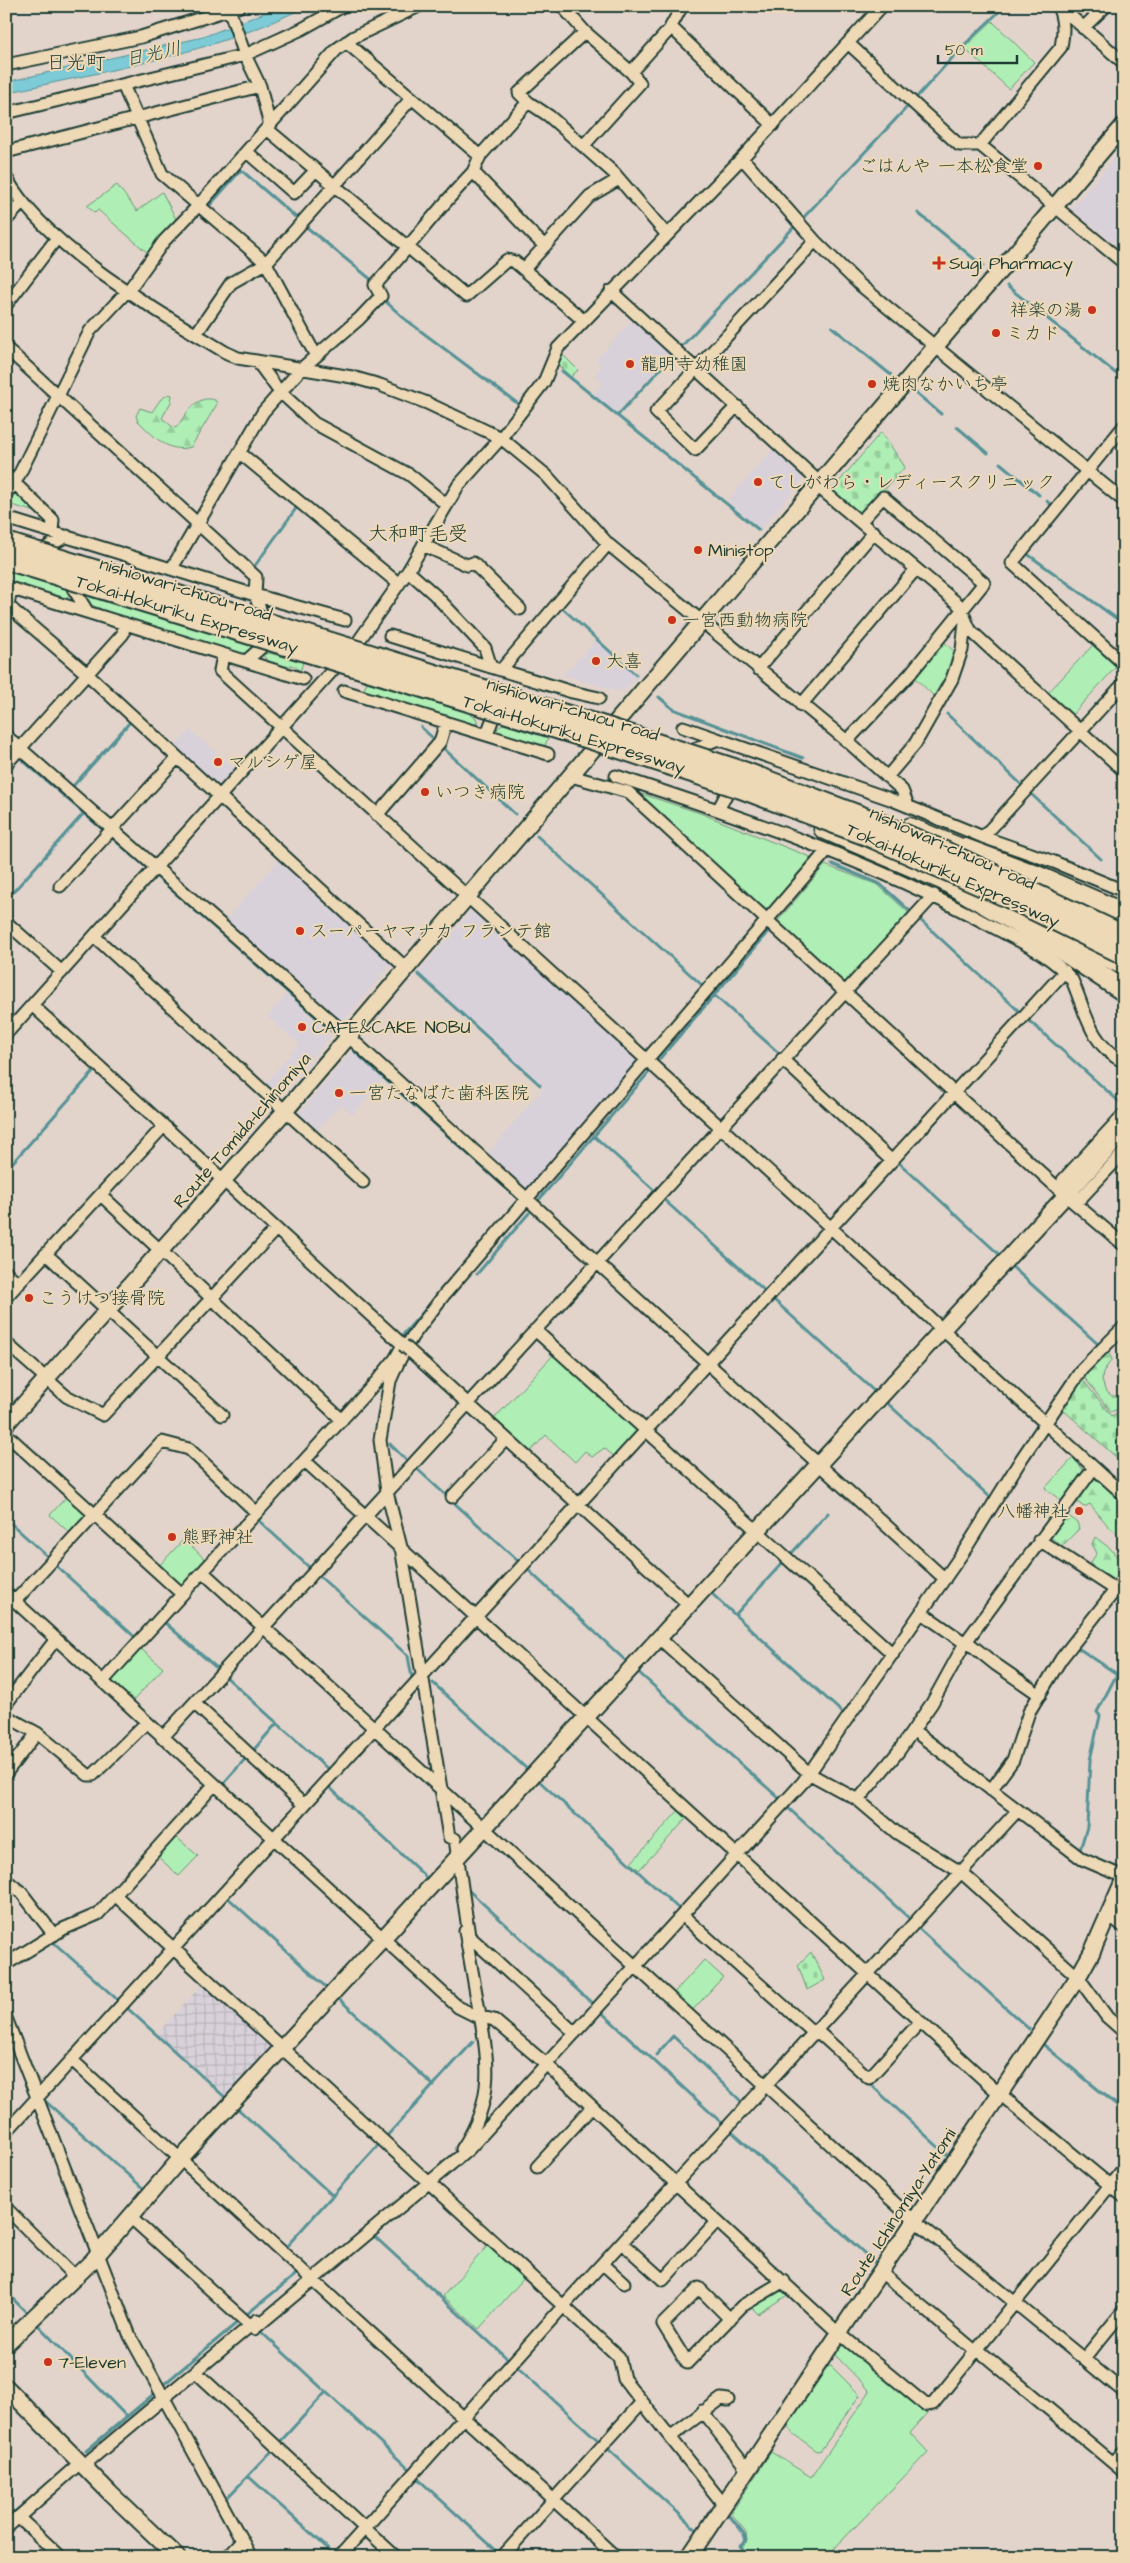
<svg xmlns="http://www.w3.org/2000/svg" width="1130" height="2563" viewBox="0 0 1130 2563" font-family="'Architects Daughter','Klee One',sans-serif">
	<defs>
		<pattern id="industrial-grid" width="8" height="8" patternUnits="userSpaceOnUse" patternTransform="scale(1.25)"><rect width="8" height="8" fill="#d9d1d9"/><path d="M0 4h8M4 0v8" fill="none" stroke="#bab4bb"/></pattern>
		<pattern id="forest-firs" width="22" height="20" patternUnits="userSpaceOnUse" patternTransform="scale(1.25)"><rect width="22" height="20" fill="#afeeb5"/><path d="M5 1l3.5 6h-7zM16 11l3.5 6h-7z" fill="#96cd9c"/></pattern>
		<pattern id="cemetery-stones" width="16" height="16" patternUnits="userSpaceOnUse" patternTransform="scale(1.25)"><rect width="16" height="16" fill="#afeeb5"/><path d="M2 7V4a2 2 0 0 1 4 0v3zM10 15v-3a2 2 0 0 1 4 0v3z" fill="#96cd9c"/></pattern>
	</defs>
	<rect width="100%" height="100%" fill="#e2d4cb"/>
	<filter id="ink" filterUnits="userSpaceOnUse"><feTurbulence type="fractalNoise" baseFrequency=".02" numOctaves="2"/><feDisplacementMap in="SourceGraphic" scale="10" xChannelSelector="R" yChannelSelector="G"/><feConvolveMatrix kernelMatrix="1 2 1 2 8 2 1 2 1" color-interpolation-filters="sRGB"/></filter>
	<g filter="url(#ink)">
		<!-- built -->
		<path fill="#d9d1d9" d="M1124,147V252L1071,209Z
			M635,318L673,352L616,413L592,394L603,383L594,374L601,367L596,359Z
			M776,446L807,475L761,529L727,501Z
			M597,639L637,677L625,690L615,691L563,675Z
			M190,730L236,770L220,789L173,747Z
			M282,856L395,960L342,1023L225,921Z
			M472,910H475L639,1058L527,1189L488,1153L544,1087L418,972Z
			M287,994L331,1036L280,1096H274L264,1085L299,1044L267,1017Z
			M352,1051L383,1079L353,1115L341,1104L314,1134L296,1117Z"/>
		<!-- industrial -->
		<path fill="url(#industrial-grid)" d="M205,1981L275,2048L229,2098L157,2034Z"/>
		<!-- green -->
		<path fill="#afeeb5" stroke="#679674" d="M992,21L1034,62L1009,89L964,48Z
			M117,185L137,211L162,192L177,221L149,254L98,210L95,213L87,206Z
			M19,490L46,515L8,504L11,494Z
			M6,568L71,588V596L66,598L60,597L6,580Z
			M86,593L90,597L118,606L123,604L254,646L255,649L248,653H241L120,617L87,603Z
			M942,640L957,654L955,661L936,698L913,676Z
			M1093,645L1116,667L1070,717L1046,695Z
			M269,653L303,662L300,672L296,667L291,665L285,668L268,662L263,655Z
			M367,682L466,712L476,718L478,724H471L381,697L378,693L363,692Z
			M503,724L548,738L544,748L533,741L528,744L499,733L497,729Z
			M642,794L700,813L810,857V860L764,913L639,798Z
			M825,865L878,885L910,914L844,984L776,923Z
			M556,1352L642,1430L616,1458L604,1448L592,1457L585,1451L575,1462L546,1435L528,1454L492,1421Z
			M1073,1458L1086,1473L1064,1503L1045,1488Z
			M68,1495L87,1512V1517L71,1534L50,1515Z
			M184,1539L209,1563L182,1591L157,1568Z
			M139,1647L163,1668L132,1702L109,1681Z
			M680,1809L688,1817L639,1870L631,1863Z
			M174,1835L198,1856L179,1876L156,1855Z
			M704,1960L723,1977L690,2013L671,1996Z
			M490,2243L526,2276L479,2329L443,2296Z
			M779,2289L789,2294L758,2314L751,2307Z
			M844,2342L928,2413L910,2433L928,2452L826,2557H750L742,2546L747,2542L746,2532L731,2513L771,2452L811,2477L870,2391L838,2358L836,2354Z
			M828,2366H831L860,2395L821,2450L817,2451L792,2433L788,2424Z"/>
		<!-- forest -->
		<path fill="url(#forest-firs)" stroke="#679674" d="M169,394L172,395L171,402L162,418L174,428L177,427C186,414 196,394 215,400L217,404L191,447C168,454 154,436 138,421L136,416L140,408L152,412L160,400Z
			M1107,1351L1112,1359L1103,1372L1102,1380L1105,1390L1112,1396H1124V1404L1114,1411H1110L1084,1377L1085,1372Z
			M1094,1478L1124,1502V1538L1109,1527L1090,1504L1084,1507L1077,1502Z
			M1067,1515L1077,1522L1079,1529L1062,1546L1049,1536L1063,1516Z
			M1095,1537L1111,1549L1119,1560H1124V1570L1115,1581L1092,1565L1091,1562L1097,1553L1092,1544Z"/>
		<!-- cemetery -->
		<path fill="url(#cemetery-stones)" stroke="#679674" d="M560,352L578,370L571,377L560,367L557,357Z
			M881,432L905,467L861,516L832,490Z
			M1081,1378L1112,1416L1120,1411L1124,1415V1464L1061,1408Z
			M811,1952L825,1980L807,1990L798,1965Z"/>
		<!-- water -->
		<path fill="#7bcbd7" stroke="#569296" d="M282,6H307C213,54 108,70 6,93V82L203,37Z"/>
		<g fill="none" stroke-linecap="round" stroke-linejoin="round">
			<!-- stream -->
			<path stroke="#569296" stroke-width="3" d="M914,100L962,47L1005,6
				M210,205L241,170L299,220
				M918,213L983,266
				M803,218L910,104
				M304,225L373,281
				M1007,286L1124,380
				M384,300L406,320L521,406
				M832,327L891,375
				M680,348L794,227
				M562,371L759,530
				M916,393L941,414
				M617,416L674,354
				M957,427L988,453
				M1000,463L1039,495
				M1047,501L1053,507
				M1026,553L1124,624
				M254,567L297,507
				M560,606L636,675
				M659,697L673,709L803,758
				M947,714L1024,787
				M421,727L437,742
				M6,746L10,749
				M441,746L515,814
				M19,757L102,829
				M74,785L130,722
				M1030,793L1101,859
				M537,836L703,986
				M111,837L146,867
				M832,864L880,884L910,911
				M157,877L333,1032
				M6,900L84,813
				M917,917L1021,1013
				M418,974L540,1085
				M714,995L781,1055
				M1026,1018L1124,1106
				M355,1052L520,1201
				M656,1063L771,929
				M594,1136L655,1191
				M896,1160L1002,1257
				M6,1170L95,1070
				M662,1198L765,1291
				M537,1202L650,1071
				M1009,1264L1099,1345
				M477,1274L529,1213
				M772,1298L875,1392
				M399,1339L433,1301
				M885,1401L991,1498
				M390,1444L408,1462
				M415,1467L519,1562
				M6,1519L48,1557
				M257,1519L311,1569
				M790,1555L828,1513
				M784,1561L735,1615L845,1715
				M53,1563L137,1639
				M526,1568L628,1663
				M317,1574L408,1656L412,1678
				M710,1592L735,1615
				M163,1621L219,1670
				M1078,1648L1117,1674L1097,1712L1100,1716L1090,1760L1087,1827L1079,1853
				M637,1671L781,1800
				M224,1675L329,1770
				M433,1683L529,1771
				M251,1753L277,1723
				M537,1779L679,1909
				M327,1785L429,1880
				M221,1786L247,1757
				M786,1806L912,1921
				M972,1874L1017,1915
				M466,1888L595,2006
				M226,1896L328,1989
				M918,1928L1029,2029
				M52,1941L120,2002
				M338,1998L434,2086
				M6,2006L11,2017
				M125,2006L228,2100
				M599,2010L725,2126
				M1044,2045L1124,2111
				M656,2055L673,2036L745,2105
				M870,2084L947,2155
				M43,2099L145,2190
				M237,2108L333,2196
				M6,2116L9,2119
				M731,2131L875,2263
				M385,2138L473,2042
				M373,2235L510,2361
				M285,2248L381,2142
				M6,2292L28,2314
				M247,2314L299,2272
				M38,2325L126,2416
				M259,2330L410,2470
				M517,2367L599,2441
				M163,2385L239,2321
				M278,2444L325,2393
				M606,2447L698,2531L699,2530
				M86,2451L155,2393
				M248,2476L335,2555
				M417,2478L500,2554
				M225,2500L273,2450
				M729,2515L744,2534L746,2541L740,2546L743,2549L734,2557
				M6,2519L40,2491"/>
			<!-- street casing -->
			<g stroke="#1f3d34" stroke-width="15">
				<path id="street" d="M228,6L245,55L260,86
					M562,6L585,32L631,72
					M1059,6L1124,63
					M671,27L773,125
					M1083,28L1106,6
					M346,42L480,156
					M849,44L959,145H980
					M6,65L141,37L240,6
					M123,85L162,174L266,263L316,356
					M528,102L549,116L615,174L667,235
					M6,113L245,55L302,29L343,6
					M267,129L466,296L507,260L515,262L584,321
					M584,145L640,83L631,72L669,30L682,6
					M980,145L1124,263
					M980,145L1061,47C1064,32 1064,21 1058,6
					M6,152L260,86L270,126
					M247,152L294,193L316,170
					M742,158L815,241L859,284L1124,501
					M6,177C44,247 157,311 225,352L238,358L352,377L380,385L427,403L501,438L546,475L608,544L847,741L902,790L908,806
					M6,220L23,202
					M545,246C519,223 498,196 473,172L480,156L528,102L519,93L585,32
					M524,269L590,196L619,179
					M611,291L819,482
					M6,305L57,238
					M196,334L231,283L266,263L411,99
					M6,348L256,577L255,595L261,612
					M257,361L279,391L314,423L410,475L447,505
					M737,406L695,450L656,412L815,241
					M1124,426L1012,563L1124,664
					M240,453L399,584
					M6,475L53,520L52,531
					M816,485L958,604C964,611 965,622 971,631L1124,771
					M6,493L15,483L90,331L131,287L164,241L198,206L337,49L354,37L419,6
					M6,518L255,595L345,620
					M423,545L467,565L473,563L520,609
					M47,547L67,536
					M172,568L263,412L301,369L359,319L381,296L375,285C409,248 438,208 473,172
					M408,571L435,595L485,648L491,667
					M6,587L303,679
					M73,588L87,611
					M11,589L8,605L15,612L87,674L406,968
					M390,636L572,692L599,698
					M223,655L220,671L1124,1495
					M246,661L263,646
					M758,669L874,532
					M501,670L608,544
					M344,691L548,754
					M801,705L916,569
					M683,727L890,799L983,837L1054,862L1124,891
					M487,734L493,718
					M6,736L348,1036L945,1579
					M847,741L910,674L984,583L883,497L861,521
					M697,748L718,739
					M6,764L123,634L124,623
					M571,776L628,792L1065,1195L1124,1245
					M616,776C745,818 872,861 991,926C1019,941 1052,955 1072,980C1086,1012 1090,1045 1124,1062
					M887,777L915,744L952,679L962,650L965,622
					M718,810L727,793
					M377,815L440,742L446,722
					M983,837L1124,683
					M60,886L177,758
					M6,922L62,972
					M95,937L363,1182
					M32,1005L403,1345L395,1359L377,1381L103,1681
					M6,1034L358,642L408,571L458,486L501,438L544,382L558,348L742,158L882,6
					M782,1059L892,1161
					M1124,1114L1063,1180L1065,1195L1081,1198L1124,1152
					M101,1195L342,1420
					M46,1254L222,1415
					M6,1272L19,1284
					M6,1297L163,1127
					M535,1330L893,1654
					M6,1343L66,1396L103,1415L276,1229
					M410,1351L689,1605
					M6,1434L182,1594
					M305,1461L994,2089L1124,2197
					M452,1497L506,1439
					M1039,1540L1116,1590
					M203,1572L909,2216L1124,2392
					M6,1593L458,2007L474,2015L494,2020L546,2064L834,2329L926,2405L933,2404L1124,2168
					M15,1601L162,1442L189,1449L257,1513
					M922,1613L965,1643L970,1644L995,1664L1040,1695
					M659,1638L810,1774L858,1800L897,1833L962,1873L1078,1977L1107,2017L1124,2032
					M194,1703L304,1805
					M6,1704L56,1639
					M6,1716L37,1733L88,1775H93L146,1723
					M913,1730L1082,1859L1124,1877
					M162,1738L934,895
					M6,1773L37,1733
					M991,1790L1013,1760L1029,1712L1061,1659L1124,1579
					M858,1800L898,1752L932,1703L965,1643L1093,1469
					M6,1880L21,1892L54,1935
					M115,1895L619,2357L624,2379L724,2505
					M682,1915L815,2034
					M1109,1915L1124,1927
					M6,1964L63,1929L98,1914L214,1785
					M6,2018L130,2336L251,2557
					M817,2031L869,2078L920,2022
					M575,2033L469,1936L455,1839L449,1837L401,1547L387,1492L380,1440L390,1381L398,1363L412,1337L444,1295L824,854
					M72,2060L616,2557
					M6,2132L1065,971
					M462,2149C497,2097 488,2057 477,1999C473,1976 469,1953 465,1931
					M537,2167L592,2107
					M6,2208L76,2278
					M129,2216L254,2329
					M622,2243L663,2280L716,2222
					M603,2264L624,2283
					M881,2272L975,2351
					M730,2319L699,2288L663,2324L687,2363L742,2306L784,2281
					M254,2329L469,2149L803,1782L966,1548L1022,1458L1082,1369L1124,1327
					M977,2349L1124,2472
					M1084,2359L1124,2310
					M200,2376L396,2557
					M702,2411L748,2470
					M670,2437L721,2399L728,2400
					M90,2460L257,2320
					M1113,2463L1124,2451
					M18,2517L61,2557
					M6,2528L80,2463
					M227,2557L241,2542
					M339,2557L567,2302L1017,1811
					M502,2557L642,2402"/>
			</g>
			<!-- secondary casing -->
			<g stroke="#1f3d34" stroke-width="19">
				<path id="secondary" d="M6,1424L286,1110L1124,125
					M6,2344L92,2261L181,2158L1124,1132
					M6,2387L110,2493L177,2557
					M689,2557L1078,1977L1092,1952L1124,1879"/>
			</g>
			<!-- primary casing -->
			<g stroke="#1f3d34" stroke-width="21">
				<path id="primary" d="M910,827L976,854
					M823,829L958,887
					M1029,920L1124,966"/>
			</g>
			<!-- highway casing -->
			<g stroke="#1f3d34" stroke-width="24">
				<path id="highway" d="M965,849L1034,875L1124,914
					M946,881L1046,939L1124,991"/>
			</g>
			<!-- street -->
			<use href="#street" stroke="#eed9b7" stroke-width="11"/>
			<!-- secondary -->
			<use href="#secondary" stroke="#eed9b7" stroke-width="15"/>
			<!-- primary -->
			<use href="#primary" stroke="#eed9b7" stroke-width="18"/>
			<!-- highway -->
			<use href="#highway" stroke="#eed9b7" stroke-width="20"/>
			<!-- street-bridge casing -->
			<g stroke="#1f3d34" stroke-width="15" stroke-linecap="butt">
				<path id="street-bridge" d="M403,1345L410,1351"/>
			</g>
			<!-- highway-bridge casing -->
			<g stroke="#1f3d34" stroke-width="24" stroke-linecap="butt">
				<path id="highway-bridge" d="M6,543L604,727L746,773L875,822L947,853L1124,936
					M6,559L592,739L741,788L869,836L1008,897L1124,954"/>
			</g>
			<!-- street-bridge -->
			<use href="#street-bridge" stroke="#eed9b7" stroke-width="11"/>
			<!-- highway-bridge -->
			<use href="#highway-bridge" stroke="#eed9b7" stroke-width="20"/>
		</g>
	</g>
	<!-- markers -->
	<g fill="#c8321e" stroke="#eed9b7" stroke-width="2">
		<circle cx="1038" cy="166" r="5"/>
		<path d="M936.5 255.5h5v5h5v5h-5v5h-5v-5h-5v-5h5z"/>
		<circle cx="1092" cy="310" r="5"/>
		<circle cx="996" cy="333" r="5"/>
		<circle cx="630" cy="364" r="5"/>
		<circle cx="872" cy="384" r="5"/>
		<circle cx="758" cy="482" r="5"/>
		<circle cx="698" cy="550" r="5"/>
		<circle cx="672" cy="620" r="5"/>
		<circle cx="596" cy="661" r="5"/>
		<circle cx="218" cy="762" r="5"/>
		<circle cx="425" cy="792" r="5"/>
		<circle cx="300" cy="931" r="5"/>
		<circle cx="302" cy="1027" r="5"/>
		<circle cx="339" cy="1093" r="5"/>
		<circle cx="29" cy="1298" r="5"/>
		<circle cx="1079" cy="1511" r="5"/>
		<circle cx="172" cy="1537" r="5"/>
		<circle cx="48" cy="2362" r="5"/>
	</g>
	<g text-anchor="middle" stroke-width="4" stroke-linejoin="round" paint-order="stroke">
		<!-- poi labels -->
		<g font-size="18" fill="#1f3d34" stroke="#eed9b7" text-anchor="start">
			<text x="1028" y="172" text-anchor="end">ごはんや 一本松食堂</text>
			<text x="949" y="269">Sugi Pharmacy</text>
			<text x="1082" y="316" text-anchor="end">祥楽の湯</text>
			<text x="1006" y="339">ミカド</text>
			<text x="640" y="370">龍明寺幼稚園</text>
			<text x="882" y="390">焼肉なかいち亭</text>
			<text x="768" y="488">てしがわら・レディースクリニック</text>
			<text x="708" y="556">Ministop</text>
			<text x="682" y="626">一宮西動物病院</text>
			<text x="606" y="667">大喜</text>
			<text x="228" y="768">マルシゲ屋</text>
			<text x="435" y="798">いつき病院</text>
			<text x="310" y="937">スーパーヤマナカ フランテ館</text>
			<text x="312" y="1033">CAFE&amp;CAKE NOBU</text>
			<text x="349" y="1099">一宮たなばた歯科医院</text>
			<text x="39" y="1304">こうけつ接骨院</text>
			<text x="1069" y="1517" text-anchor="end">八幡神社</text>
			<text x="182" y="1543">熊野神社</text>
			<text x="58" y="2368">7-Eleven</text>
		</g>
		<!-- street labels -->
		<g font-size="18" fill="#1f3d34" stroke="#eed9b7">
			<text transform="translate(186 589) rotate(17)" y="6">nishiowari-chuou road</text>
			<text transform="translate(187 614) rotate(17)" y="6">Tokai-Hokuriku Expressway</text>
			<text transform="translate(573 709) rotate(17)" y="6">nishiowari-chuou road</text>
			<text transform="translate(574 734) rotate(17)" y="6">Tokai-Hokuriku Expressway</text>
			<text transform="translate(953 848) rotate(24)" y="6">nishiowari-chuou road</text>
			<text transform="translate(953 875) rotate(24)" y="6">Tokai-Hokuriku Expressway</text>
			<text transform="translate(242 1130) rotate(-49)" y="6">Route Tomida-Ichinomiya</text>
			<text transform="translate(898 2212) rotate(-57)" y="6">Route Ichinomiya-Yatomi</text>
		</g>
		<!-- water labels -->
		<g font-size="19" font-style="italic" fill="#284b44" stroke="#eed9b7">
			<text transform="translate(153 53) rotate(-12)" y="7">日光川</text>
		</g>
		<!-- quarter labels -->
		<g font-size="20" fill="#1f3d34" stroke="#eed9b7">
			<text x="76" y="69">日光町</text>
			<text x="418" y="540">大和町毛受</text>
		</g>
	</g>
	<!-- margin -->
	<rect width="1130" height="2563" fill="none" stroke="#eed9b7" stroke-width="25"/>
	<rect x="12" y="12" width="1105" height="2538" fill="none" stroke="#1f3d34" stroke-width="2" filter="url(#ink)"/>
	<!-- scale -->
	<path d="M938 55v8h79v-8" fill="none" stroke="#1f3d34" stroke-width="2.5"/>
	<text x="945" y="55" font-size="15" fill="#1f3d34" stroke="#eed9b7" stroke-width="4" paint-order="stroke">50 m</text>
</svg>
